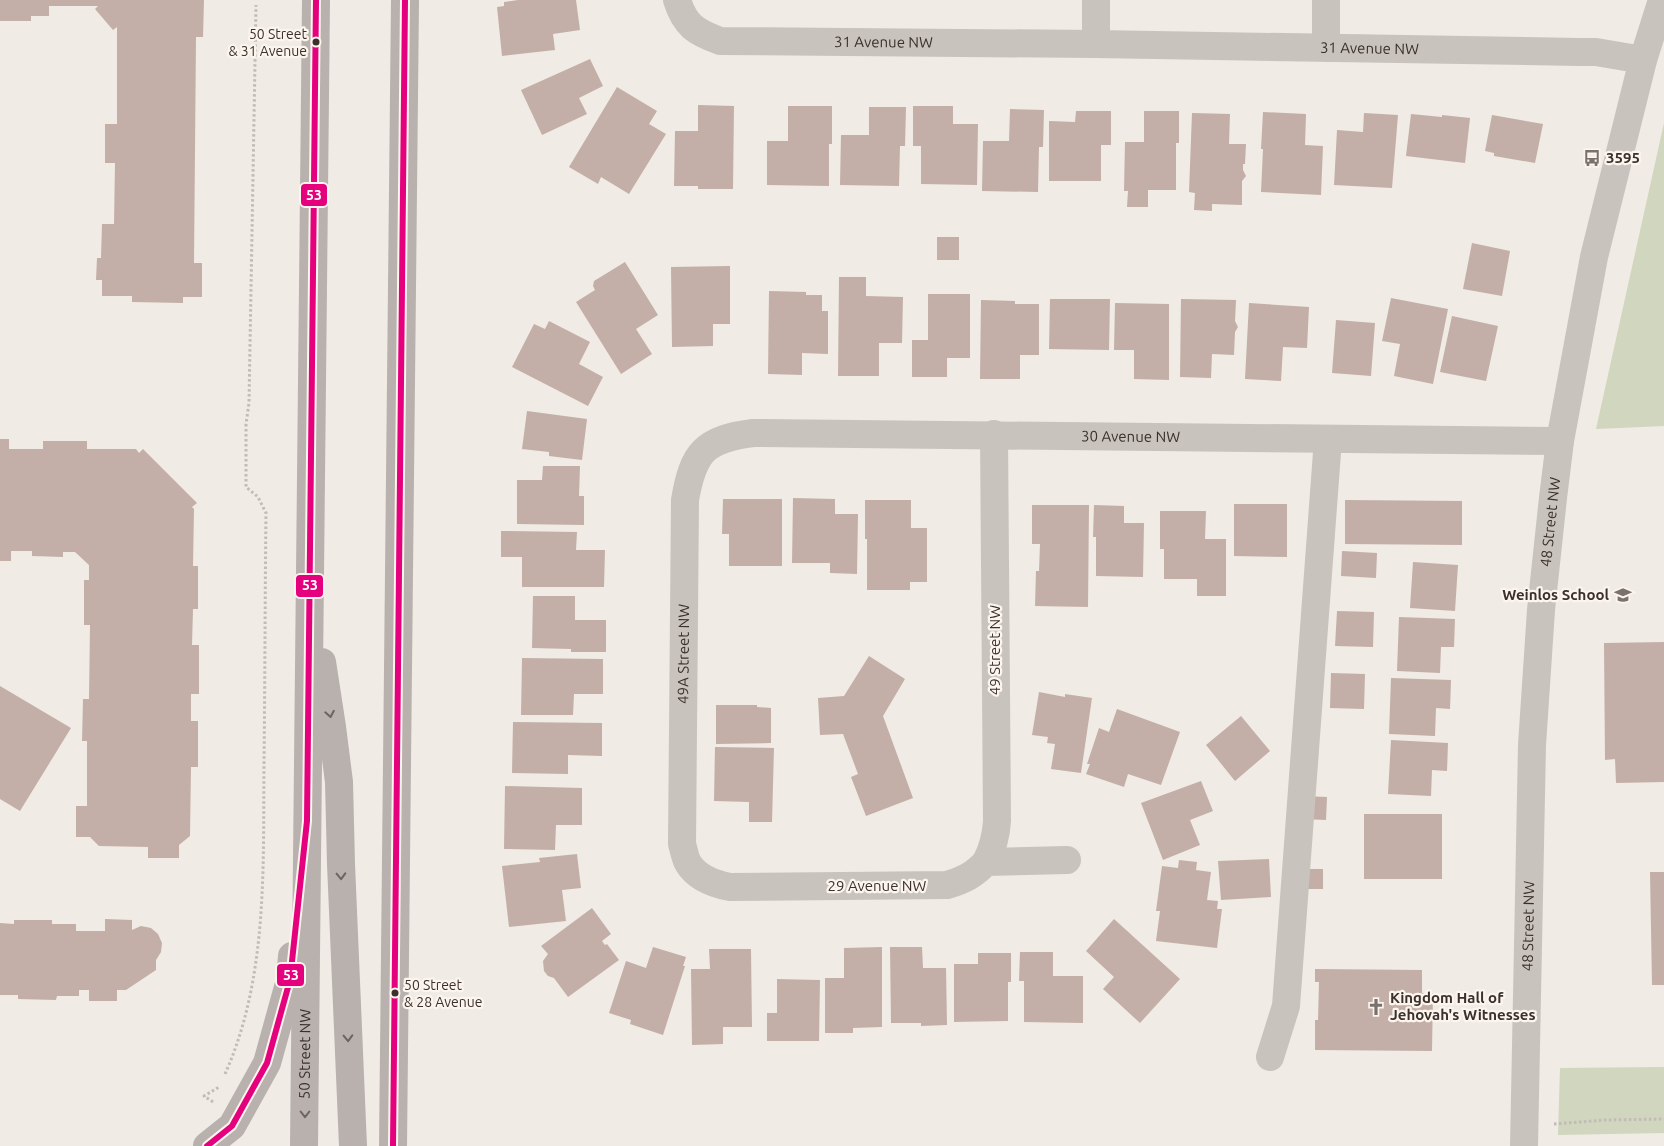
<svg xmlns="http://www.w3.org/2000/svg" width="1664" height="1146" viewBox="0 0 1664 1146" font-family="Ubuntu,sans-serif">
	<rect width="100%" height="100%" fill="#f0ebe5"/>
	<!-- green -->
	<path fill="#d1d6bf" d="M1664,123V426L1596,429Z
		M1664,1067V1133L1558,1135L1560,1068Z"/>
	<!-- building -->
	<path fill="#c3afa7" d="M0,0H204L203,37H196L194,263H202V297H183V303L132,302V296H102V280H96L97,258H101L102,224H114L115,163H105V124H117V27L113,30L95,9L98,6H49V16H31V21H0Z
		M518,0H576L580,30L553,34L555,50L502,56L497,7L504,6V2Z
		M590,59L603,86L579,98L587,114L542,135L521,90Z
		M617,87L657,111L649,124L666,134L629,194L601,177L598,184L569,167Z
		M698,105L734,106L733,189H698V186H674L675,131H698Z
		M788,106H832V144H829V186L767,185V141H788Z
		M913,106H953V124H978L977,185L921,184V146H913Z
		M869,107H906L905,146H900L899,186L840,185L841,135H869Z
		M1010,109L1044,110L1043,147H1039L1038,192L982,191L983,141H1009Z
		M1076,111H1111V145H1101V181H1049V121L1075,122Z
		M1144,111H1179V143H1176V190H1148V207H1127L1128,191H1124L1125,142H1144Z
		M1263,112L1306,114L1305,145L1323,146L1321,195L1261,192L1263,149H1261Z
		M1192,113L1230,114L1229,144H1246L1245,164H1243V170L1246,176L1242,181V205L1212,204V211L1194,210L1195,193L1189,192Z
		M1364,113L1398,115L1392,188L1334,185L1337,130L1363,132Z
		M1411,114L1442,117V115L1470,118L1465,163L1406,156Z
		M1492,115L1543,124L1535,163L1494,156V153L1485,151Z
		M937,237H959V260H937Z
		M1472,243L1510,251L1502,296L1463,289Z
		M625,262L658,315L636,329L652,354L621,374L576,302L595,290L593,286L594,281Z
		M730,266V324H713V346L672,347L671,267Z
		M839,277H866V296L903,297L902,343H879V376H838Z
		M769,291L806,292V295H822V311H828V354L802,353V375L768,374Z
		M928,294H970V358H947V377H912V340H928Z
		M1391,298L1448,309L1433,384L1394,376L1400,344L1382,341Z
		M1050,299H1110L1109,350L1049,349Z
		M1181,299L1236,300L1235,321L1238,327L1235,332L1234,355L1212,354L1211,378L1180,377Z
		M981,300L1015,301V304H1039V355H1020V379H980Z
		M1115,303L1169,304V380L1134,379V350H1114Z
		M1249,303L1309,307L1307,348L1283,347L1281,381L1245,379Z
		M1452,316L1498,326L1486,381L1440,372Z
		M1336,320L1375,323L1371,376L1332,373Z
		M549,321L590,342L579,364L603,377L588,406L512,367L534,324L545,329Z
		M527,411L587,419L582,460L549,456V452L522,449Z
		M0,439H9V449H43V441H87V449H136L139,453L143,449L197,503L192,507L194,509L193,566H198V609H193L192,645H199V694H191V721H198V767H191L190,836L179,845V858H148V847L99,846L90,837H76V806H87V741H82L83,699H89L90,625H84V580H89V565L75,552H63V557L32,556V551H11V561H0Z
		M543,466H580L579,496H584V525L517,524V480H542Z
		M793,498L835,499V514H858L857,574L830,573V563H792Z
		M723,499H782V566H729V534H722Z
		M865,500H911V528H927V582H910V590H867V539H865Z
		M1345,500L1462,501V545L1345,544Z
		M1234,504H1287V557L1234,556Z
		M1032,505H1089L1088,607L1035,606L1036,571H1039L1040,544H1032Z
		M1094,505L1124,506V523H1144L1143,577L1096,576V537H1093Z
		M1160,511H1206L1205,539H1226V596H1197V579H1164V549H1160Z
		M501,531L577,532L576,550H605L604,587H522V557H501Z
		M1342,551L1377,553L1376,578L1341,576Z
		M1413,562L1458,565L1455,611L1410,608Z
		M533,596H575V620H606V652H571V649L532,648Z
		M1337,611L1374,612L1373,647L1335,646Z
		M1399,617L1455,619L1454,647H1441L1440,673L1397,671Z
		M1664,642V782L1616,783L1615,759L1605,760L1604,643Z
		M869,656L905,679L883,716L913,798L866,816L851,777L858,774L843,734L820,735L818,698L844,696Z
		M522,658L603,659V694H574L573,715H521Z
		M1331,673L1365,674L1364,709L1330,708Z
		M1391,678L1451,680L1450,709L1436,708L1435,736L1389,734Z
		M0,686L71,728L20,811L0,799Z
		M1039,692L1065,697V694L1092,698L1081,773L1051,769L1055,744L1047,743L1048,737L1032,735Z
		M716,705H757V707L771,708V743L716,744Z
		M1117,709L1180,732L1161,785L1128,774L1124,787L1086,774L1090,764H1087L1099,728L1109,732Z
		M1241,716L1270,751L1235,781L1206,745Z
		M513,722L602,723V756L568,755V774L512,773Z
		M1391,740L1448,743L1447,771L1432,770L1431,796L1388,794Z
		M715,747L774,748L772,822H749V802L714,801Z
		M1201,781L1213,811L1190,820L1200,845L1163,860L1141,803Z
		M505,786L582,788V825H556L555,850L504,849Z
		M1303,796L1327,797L1326,820L1302,819Z
		M1364,814H1442V879H1364Z
		M577,854L581,888L562,890L566,921L509,927L502,866L540,862L539,858Z
		M1269,859L1271,897L1221,900L1218,861Z
		M1179,860L1197,862L1196,870L1211,872L1207,900L1218,901L1217,909H1222L1217,948L1156,941L1160,911H1156L1162,866L1178,868Z
		M1300,869H1323V889H1300Z
		M1650,872H1664V985H1652Z
		M592,908L611,934L602,941L605,945L607,944L619,960L568,997L554,978L548,976L544,971L543,961L548,954L541,946Z
		M105,919L132,920V930L141,926L151,928L158,934L162,943L161,952L156,960V970L126,990H117V1001H89V990H79V996H57L56,1000L18,999V995H0V923L14,924V920H52V924H76V931H105Z
		M1114,919L1180,979L1140,1023L1103,989L1114,977L1086,951Z
		M653,947L686,957L683,966H685L663,1035L630,1024L631,1020L609,1013L626,961L646,968Z
		M882,947V1027L853,1028V1033H825V978H844V948Z
		M890,947H922L923,968H946L947,1025L921,1026V1023H891Z
		M709,949H751L752,1027H723V1044L692,1045L691,969H710Z
		M1020,952H1053V976H1083V1023L1024,1022V981H1019Z
		M978,953H1011V982H1008V1021L954,1022V964H978Z
		M1315,969L1422,970V993H1433L1432,1051L1315,1050V1020H1318L1319,982H1315Z
		M777,979L820,980L819,1041H767V1013H777Z"/>
	<g fill="none" stroke-linecap="round" stroke-linejoin="round">
		<!-- path -->
		<path stroke="#c2bbb6" stroke-width="3" stroke-dasharray="2.5 2.5" stroke-linecap="butt" d="M225,1074C268,978 263,868 264,764C265,680 265,597 266,513L258,497L246,487V424L249,403L256,5
			M213,1102L204,1096L219,1087
			M1554,1124L1606,1120L1664,1119"/>
		<!-- minor -->
		<g stroke="#c9c3be" stroke-width="28">
			<path id="s1" d="M677,0C685,26 696,32 720,41L1096,44L1580,52H1596L1643,60"/>
			<path d="M1096,44V0"/>
			<path d="M1326,48V0"/>
			<path id="s2" d="M1067,860L986,862C974,875 964,880 947,885L730,887C714,884 697,878 688,863C685,858 684,850 682,844L685,500C693,453 704,439 753,433L1560,441"/>
			<path d="M986,862C993,848 996,837 997,821L994,434"/>
			<path d="M1270,1057L1286,1006L1328,439"/>
			<path id="s3" d="M1524,1146L1532,745L1541,610L1553,498L1560,441L1594,257L1643,60L1662,0"/>
		</g>
		<!-- major -->
		<g stroke="#b8b1ad" stroke-width="28">
			<path d="M322,662L332,727L339,782L341,864L353,1146"/>
			<path d="M207,1146L232,1126L267,1063L290,980L292,956"/>
			<path id="s4" d="M304,1146L316,0"/>
			<path d="M393,1146L405,0"/>
		</g>
		<!-- bus-1 casing -->
		<g stroke="#fbf5ee" stroke-width="10">
			<path id="bus-1" d="M207,1146L232,1126L267,1063L290,980L307,821L316,0
				M393,1146L405,0"/>
		</g>
		<!-- bus-1 -->
		<use href="#bus-1" stroke="#e5007d" stroke-width="6"/>
	</g>
	<!-- one-way arrows -->
	<defs><path id="oneway-chevron" d="M-2-3.5L2.5 0L-2 3.5" fill="none" stroke-width="1.6" stroke-linecap="round" stroke-linejoin="round" transform="scale(1.25)"/></defs>
	<g stroke="#6d645f">
		<use href="#oneway-chevron" transform="translate(330 714) rotate(80)"/>
		<use href="#oneway-chevron" transform="translate(341 876) rotate(88)"/>
		<use href="#oneway-chevron" transform="translate(348 1038) rotate(88)"/>
		<use href="#oneway-chevron" transform="translate(305 1114) rotate(90)"/>
	</g>
	<!-- icons -->
	<defs>
		<g id="bus-bare" transform="scale(1.35)"><path d="M-5-6H5V4H4V6H2V4H-2V6H-4V4H-5ZM-3.5-4V0h7V-4ZM-3.5 1.2v1.5H-2V1.2ZM2 1.2v1.5H3.5V1.2Z" fill="#7a716c" stroke="#fbf5ee" stroke-width="2.5" paint-order="stroke"/></g>
		<g id="school-bare" transform="scale(1.35)"><path d="M0-5L7-2L0 1L-7-2ZM-4 1L0 2.5L4 1V4Q0 6-4 4Z" fill="#7a716c" stroke="#fbf5ee" stroke-width="2.5" paint-order="stroke"/></g>
		<g id="church-bare" transform="scale(1.35)"><path d="M-1.2-6h2.4v3.5h3.3v2.4h-3.3V6h-2.4V-.1h-3.3v-2.4h3.3Z" fill="#7a716c" stroke="#fbf5ee" stroke-width="2.5" paint-order="stroke"/></g>
	</defs>
	<g fill-rule="evenodd">
		<use href="#bus-bare" x="1592" y="158"/>
		<use href="#school-bare" x="1623" y="595"/>
		<use href="#church-bare" x="1376" y="1007"/>
	</g>
	<!-- markers -->
	<g fill="#3b302b" stroke="#fbf5ee" stroke-width="2">
		<circle cx="316" cy="42" r="4.5"/>
		<circle cx="395" cy="993" r="4.5"/>
	</g>
	<g text-anchor="middle" stroke-width="4.5" stroke-linejoin="round" paint-order="stroke">
		<!-- bus labels -->
		<g font-size="14" fill="#3b302b" stroke="#fbf5ee" text-anchor="end">
			<text x="307" y="39">50 Street<tspan x="307" dy="17">&amp; 31 Avenue</tspan></text>
			<text x="404" y="990" text-anchor="start">50 Street<tspan x="404" dy="17">&amp; 28 Avenue</tspan></text>
		</g>
		<!-- street labels -->
		<g font-size="15" fill="#3b302b" stroke="#fbf5ee">
			<text dy="5" stroke="none"><textPath href="#s1" startOffset="226">31 Avenue NW</textPath></text>
			<text dy="5" stroke="none"><textPath href="#s1" startOffset="712">31 Avenue NW</textPath></text>
			<text dy="5" stroke="none"><textPath href="#s2" startOffset="1242">30 Avenue NW</textPath></text>
			<text dy="5" stroke="none"><textPath href="#s3" startOffset="625">48 Street NW</textPath></text>
			<text transform="translate(995 650) rotate(-90)" y="5">49 Street NW</text>
			<text dy="5" stroke="none"><textPath href="#s2" startOffset="604">49A Street NW</textPath></text>
			<text x="877" y="891">29 Avenue NW</text>
			<text dy="5" stroke="none"><textPath href="#s3" startOffset="220">48 Street NW</textPath></text>
			<text dy="5" stroke="none"><textPath href="#s4" startOffset="92">50 Street NW</textPath></text>
		</g>
		<!-- poi labels -->
		<g font-size="15" font-weight="bold" fill="#3b302b" stroke="#fbf5ee" text-anchor="start">
			<text x="1606" y="163">3595</text>
			<text x="1609" y="600" text-anchor="end">Weinlos School</text>
			<text x="1390" y="1003">Kingdom Hall of<tspan x="1390" dy="17">Jehovah's Witnesses</tspan></text>
		</g>
	</g>
	<g stroke="#fbf5ee" stroke-width="2">
		<rect x="300" y="183" width="28" height="24" rx="5" fill="#e5007d"/>
		<rect x="295" y="574" width="29" height="24" rx="5" fill="#e5007d"/>
		<rect x="276" y="963" width="29" height="24" rx="5" fill="#e5007d"/>
	</g>
	<g font-size="14" text-anchor="middle" font-weight="bold" fill="#fff">
		<text x="314" y="200">53</text>
		<text x="310" y="590">53</text>
		<text x="291" y="980">53</text>
	</g>
</svg>
